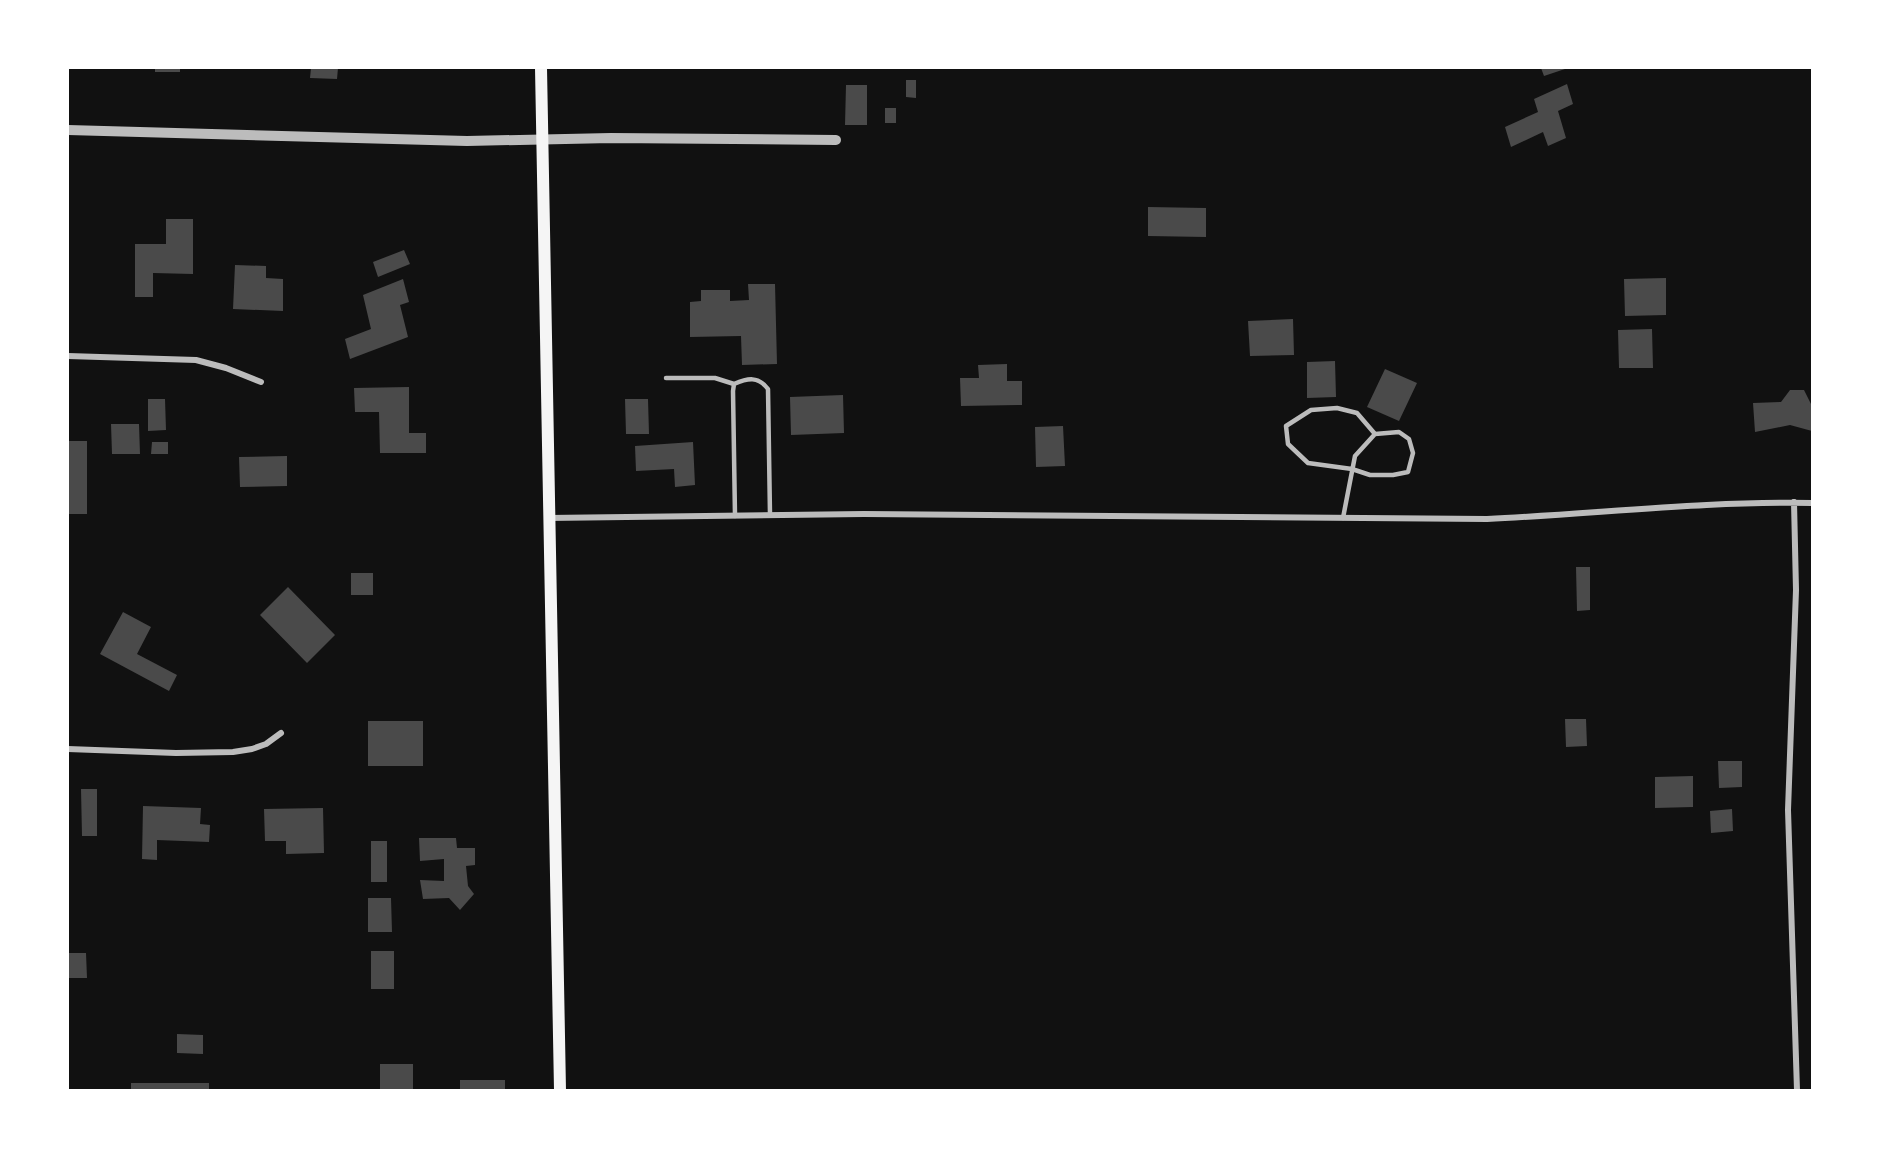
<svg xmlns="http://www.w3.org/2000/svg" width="1880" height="1158" viewBox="0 0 1880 1158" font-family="Inter,sans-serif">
	<rect width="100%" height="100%" fill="#111"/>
	<!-- building -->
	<path fill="#4a4a4a" d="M155,68H180V72H155Z
		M311,68H338L337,79L310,78Z
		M1541,68H1568L1544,76Z
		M906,80H916V98L906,97Z
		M1567,84L1573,104L1558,111L1566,138L1548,146L1543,132L1511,147L1505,127L1538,112L1534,99Z
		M846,85H867V125H845Z
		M885,108H896V123H885Z
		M1148,207L1206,208V237L1148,236Z
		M166,219H193V274L153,273V297H135V244H166Z
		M404,250L410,264L378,277L373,262Z
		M235,265L266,266V278L283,279V311L233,309Z
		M1666,278V315L1625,316L1624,279Z
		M403,279L409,302L400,305L408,337L350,359L345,339L371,329L363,295Z
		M748,284H775L777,364L742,365L741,336L690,337V302L701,301V290H730V301L749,300Z
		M1293,319L1294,355L1250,356L1248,321Z
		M1652,329L1653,368H1619L1618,330Z
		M1335,361L1336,397L1307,398V362Z
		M1007,364V381H1022V405L961,406L960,378H979L978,365Z
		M1385,369L1417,383L1399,421L1367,407Z
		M409,387V433H426V453H380L379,412H355L354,388Z
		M1790,390H1804L1812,406V431L1790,425L1755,432L1753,403L1781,402Z
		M843,395L844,433L791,435L790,397Z
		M148,399H165L166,430L148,431Z
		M625,399H648L649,434H626Z
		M111,424H139L140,454H112Z
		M1063,426L1065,466L1036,467L1035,427Z
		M68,441H87V514H68Z
		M152,442H168V454H151Z
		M693,442L695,485L675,487L674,469L636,471L635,446Z
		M287,456V486L240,487L239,457Z
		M1576,567H1590V610L1577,611Z
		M351,573H373V595H351Z
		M288,587L335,635L307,663L260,615Z
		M123,612L151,627L137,654L177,675L169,691L100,654Z
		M1565,719H1586L1587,746L1566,747Z
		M368,721H423V766H368Z
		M1718,761H1742V787L1719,788Z
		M1693,776V807L1655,808V777Z
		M81,789H97V836H82Z
		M143,806L201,808L200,824L210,825L209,842L157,840V860L142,859Z
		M323,808L324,853L286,854V841H265L264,809Z
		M1732,809L1733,831L1711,833L1710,811Z
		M419,838H456L457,848H475V865L466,866L468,886L474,894L460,910L449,898L423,899L420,880L444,881V859L420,861Z
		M371,841H387V882H371Z
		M368,898H391L392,932H368Z
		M371,951H394V989H371Z
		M68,953H86L87,978H68Z
		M177,1034L203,1035V1054L177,1053Z
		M380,1064H413V1090H380Z
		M460,1080H505V1090H460Z
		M131,1083H209V1090H131Z"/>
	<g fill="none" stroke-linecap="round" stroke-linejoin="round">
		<!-- service -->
		<path stroke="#bcbcbc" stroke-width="4.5" d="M666,378H715L734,384
			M735,516L733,391L734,384C748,378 758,376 768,389L770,515
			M1343,518L1355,456L1375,434L1399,432L1409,439L1413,453L1408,472L1393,475H1370L1352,469L1308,463L1288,444L1286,426L1311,410L1337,408L1357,413L1375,434"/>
		<!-- minor -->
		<path stroke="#bcbcbc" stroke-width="6" d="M68,356L196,360L226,368L261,382
			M1794,502L1796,590L1788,810L1797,1090
			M548,518L864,514L1487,519C1596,514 1704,501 1812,503
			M68,749L176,753L233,752L252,749L266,744L281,733"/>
		<!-- tertiary -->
		<path stroke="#bcbcbc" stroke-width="10" d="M68,130L467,141L611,138L836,140"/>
		<!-- secondary -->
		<path stroke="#f5f5f5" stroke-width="12" d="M541,68L560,1090"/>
	</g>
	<!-- border -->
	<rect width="1880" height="1158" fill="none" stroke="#ffffff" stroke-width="138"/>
</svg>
